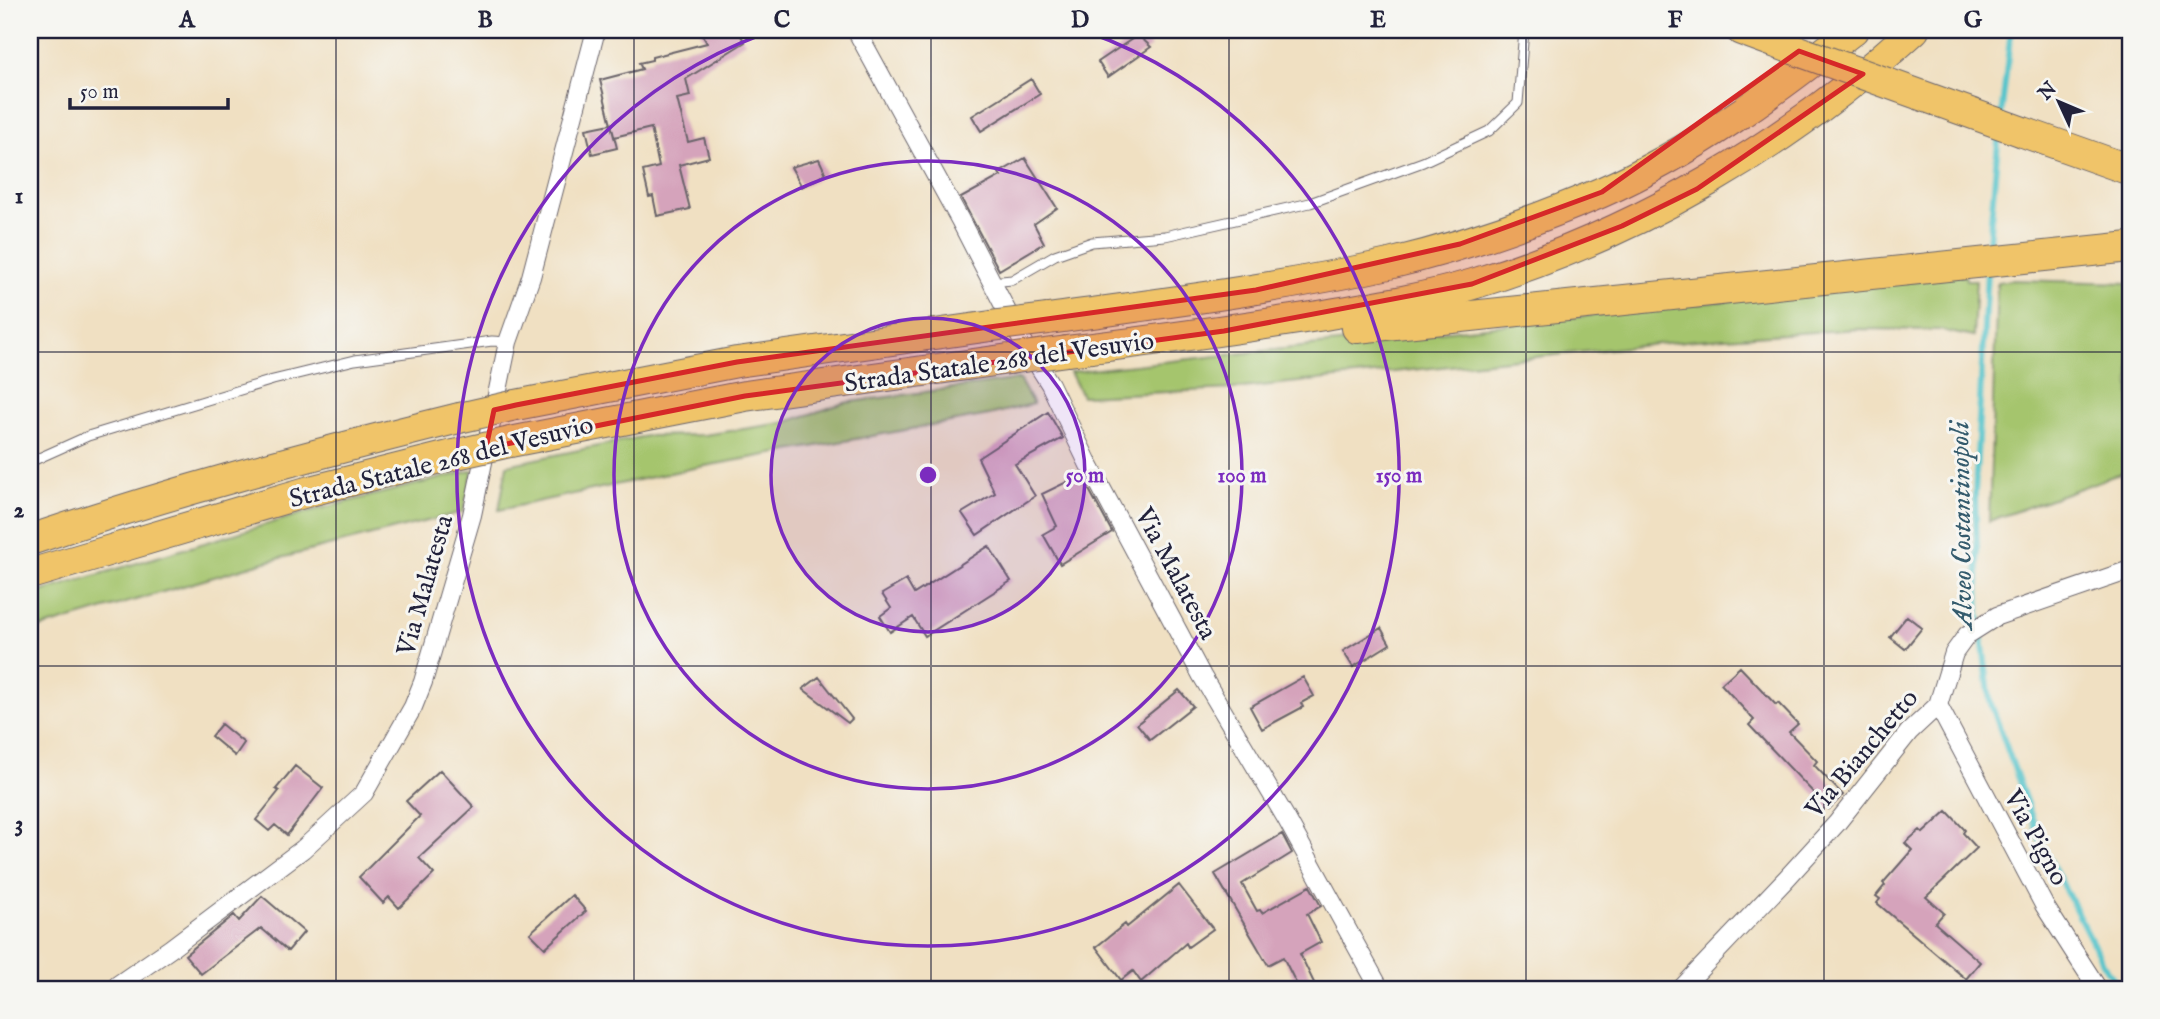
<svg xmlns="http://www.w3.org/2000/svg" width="2160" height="1019" viewBox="0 0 2160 1019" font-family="'IM FELL English',serif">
	<rect width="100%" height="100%" fill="#f6f6f2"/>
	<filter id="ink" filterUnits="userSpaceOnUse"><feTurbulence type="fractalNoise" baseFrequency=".0143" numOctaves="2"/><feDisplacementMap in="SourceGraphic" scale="14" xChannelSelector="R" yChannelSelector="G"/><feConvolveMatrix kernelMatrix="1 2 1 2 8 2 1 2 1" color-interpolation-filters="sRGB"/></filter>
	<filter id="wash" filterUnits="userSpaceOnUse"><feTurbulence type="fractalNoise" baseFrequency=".00686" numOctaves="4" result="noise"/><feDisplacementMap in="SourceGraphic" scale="28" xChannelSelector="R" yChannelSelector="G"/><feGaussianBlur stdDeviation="1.57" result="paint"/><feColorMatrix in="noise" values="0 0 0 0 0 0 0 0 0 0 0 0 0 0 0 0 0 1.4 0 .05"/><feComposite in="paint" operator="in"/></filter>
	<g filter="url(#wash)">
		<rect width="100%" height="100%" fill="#f0e0c2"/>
		<!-- green -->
		<path fill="#a5c56d" stroke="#647454" stroke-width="2" d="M1965,275L1966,280H1976L1973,337L1940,330L1857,329L1695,340L1233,389L1082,396L1070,372Z
			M2011,280L2130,283V470L1989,521L1997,282Z
			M1019,379L1033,404L989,415L694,468L499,510L507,465L646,436L704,435L783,423L844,403Z
			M473,470L463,512L265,562L30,631V595L311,511Z"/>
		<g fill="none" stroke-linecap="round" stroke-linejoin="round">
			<!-- stream -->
			<path stroke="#56c4cb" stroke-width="6" d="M2001,117L2011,30
				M1988,253L1999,131
				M1987,271L1975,493L1979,613L1990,701L2040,840L2107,971L2123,989"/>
		</g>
		<g id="blocks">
			<!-- building -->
			<path fill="#d5a3bb" d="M699,30H737L745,42L686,79L690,96L677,99L688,142L704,138L709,157L679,165L690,209L657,216L653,196L649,197L643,171L659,167L651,128L614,137L600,80L642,69L639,63L652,60V57L707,43Z
				M1138,35L1151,47L1108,77L1098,62Z
				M1031,79L1040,94L981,131L972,116Z
				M611,124L617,148L592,154L586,129Z
				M1025,158L1057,208L1034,224L1044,243L999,270L961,198L1001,176L999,173Z
				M819,159L826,174L802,187L791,167Z
				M1048,412L1063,438L1015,464L1035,496L977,535L962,513L995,493L978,458Z
				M1081,475L1112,532L1060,564L1043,534L1057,526L1042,494Z
				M989,546L1011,581L925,636L913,617L890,632L880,616L891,608L882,594L906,580L914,594Z
				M1907,616L1922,628L1905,649L1890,637Z
				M1381,628L1390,644L1353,667L1343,651Z
				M1740,667L1776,705L1778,703L1798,724L1789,732L1817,761L1814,765L1843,795L1829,809L1749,725L1754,720L1721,684Z
				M819,677L852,719L848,723L803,689Z
				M1303,677L1314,696L1301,703L1303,707L1262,729L1250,707Z
				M1179,690L1193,706L1150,740L1137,724Z
				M221,724L244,743L235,756L211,736Z
				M295,766L323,788L287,835L275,825L269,831L256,820L279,791L276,789Z
				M440,770L474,807L419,858L434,874L399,908L389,897L383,903L359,877L420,816L406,801Z
				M1947,811L1965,830L1963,833L1977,848L1926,897L1944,913L1935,923L1980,962L1966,979L1877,903L1880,899L1876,896L1885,885L1883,883L1912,850L1905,843L1920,830L1923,833Z
				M1282,834L1292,853L1242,884L1257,911L1260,910L1262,913L1310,886L1321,906L1307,914L1321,942L1300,954L1317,989H1299L1283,957L1268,965L1215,874Z
				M1179,885L1213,929L1188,947L1186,943L1141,982L1133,971L1121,980L1096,947L1125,924L1127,927Z
				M572,895L586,911L545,948L530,933Z
				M262,896L304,932L288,951L261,928L201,974L185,955L234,915L239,921Z"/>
		</g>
	</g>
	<g filter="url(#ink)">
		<use href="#blocks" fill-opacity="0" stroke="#6a646a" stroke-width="2"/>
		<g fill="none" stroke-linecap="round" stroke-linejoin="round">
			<!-- service casing -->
			<g stroke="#6a646a" stroke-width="11">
				<path id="service" d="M991,282L1012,280L1055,255L1092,242L1165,236L1310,203L1423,162L1489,131L1518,103L1524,30
					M30,462L88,436L273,380L355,360L492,341L508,342"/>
			</g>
			<!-- minor casing -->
			<g stroke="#6a646a" stroke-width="20">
				<path id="minor" d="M856,30L960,220L1019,335L1050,384L1089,465L1202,676L1286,818L1380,989
					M1938,705L2044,905L2098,989
					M112,989L170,949L303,849L364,793L413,707L423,682L472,515L508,342L531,277L596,30
					M1681,989L1785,880L1837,823L1909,732L1938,705L1954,653L1967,635L1997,616L2130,570"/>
			</g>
			<!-- trunk casing -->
			<g stroke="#6a646a" stroke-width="32">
				<path id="trunk" d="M1741,30L1779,44
					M2023,132L2130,170
					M1048,319C1162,303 1277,289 1389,264C1461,247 1532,222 1600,193C1693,152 1774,92 1853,30
					M1357,328L2130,247
					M1067,351C1151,341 1234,329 1318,316C1370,307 1422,299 1473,284C1637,234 1788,145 1914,30
					M516,405L737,362L991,326
					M510,442L745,396L1009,359
					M30,540C171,492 314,454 459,418
					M30,574L310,491L453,455"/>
			</g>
			<!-- service -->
			<use href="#service" stroke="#fff" stroke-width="9"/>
			<!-- minor -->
			<use href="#minor" stroke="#fff" stroke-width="18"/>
			<!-- trunk -->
			<use href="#trunk" stroke="#f0c469" stroke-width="30"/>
			<!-- trunk-bridge casing -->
			<g stroke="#6a646a" stroke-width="32" stroke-linecap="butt">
				<path id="trunk-bridge" d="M1779,44L2023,132
					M991,326L1048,319
					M1009,359L1067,351
					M459,418L516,405
					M453,455L510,442"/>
			</g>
			<!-- trunk-bridge -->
			<use href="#trunk-bridge" stroke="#f0c469" stroke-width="30"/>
		</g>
	</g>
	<!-- marked area -->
	<path fill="#d62828" fill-opacity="0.2" stroke="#d62828" stroke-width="5" stroke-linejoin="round" d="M1799,51L1863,74L1697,189L1622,226L1472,284L1224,331L745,396L486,448L494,410L516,405L737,362L1256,290L1460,244L1602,192Z"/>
	<!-- grid -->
	<path fill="none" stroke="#22223b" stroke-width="2" stroke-opacity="0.55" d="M336,30V989M634,30V989M931,30V989M1229,30V989M1526,30V989M1824,30V989M30,352H2130M30,666H2130"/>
	<!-- distance rings -->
	<circle cx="928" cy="475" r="157" fill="#7b2cbf" fill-opacity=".12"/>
	<g fill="none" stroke="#7b2cbf" stroke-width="3.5">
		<circle cx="928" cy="475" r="157"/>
		<circle cx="928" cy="475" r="314"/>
		<path d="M1085 31A471 471 0 1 1 771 31"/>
	</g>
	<g text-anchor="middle" stroke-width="6" stroke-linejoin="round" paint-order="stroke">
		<!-- street labels -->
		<g font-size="26" fill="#22223b" stroke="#f6f6f2">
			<text transform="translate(999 361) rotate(-8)" y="9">Strada Statale 268 del Vesuvio</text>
			<text transform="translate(441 461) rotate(-14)" y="9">Strada Statale 268 del Vesuvio</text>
			<text transform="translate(1177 573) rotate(62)" y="9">Via Malatesta</text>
			<text transform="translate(424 585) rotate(-74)" y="9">Via Malatesta</text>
			<text transform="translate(1861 753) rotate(-50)" y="9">Via Bianchetto</text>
			<text transform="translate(2037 837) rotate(61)" y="9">Via Pigno</text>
		</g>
		<!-- water labels -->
		<g font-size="28" font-style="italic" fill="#345b6d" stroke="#f6f6f2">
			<text transform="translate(1960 525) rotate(-91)" y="10">Alveo Costantinopoli</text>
		</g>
	</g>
	<circle cx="928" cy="475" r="10" fill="#7b2cbf" stroke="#f6f6f2" stroke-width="3.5"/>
	<g font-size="21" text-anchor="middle" font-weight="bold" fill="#7b2cbf" stroke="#f6f6f2" stroke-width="6" stroke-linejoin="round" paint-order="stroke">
		<text x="1085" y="482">50 m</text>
		<text x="1242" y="482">100 m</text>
		<text x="1399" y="482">150 m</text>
	</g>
	<!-- margin -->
	<rect width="2160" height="1019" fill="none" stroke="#f6f6f2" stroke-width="77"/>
	<!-- north arrow -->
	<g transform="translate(2059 102) rotate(314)" stroke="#f6f6f2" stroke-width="5" paint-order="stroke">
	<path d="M0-5L12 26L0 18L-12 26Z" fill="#22223b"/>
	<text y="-10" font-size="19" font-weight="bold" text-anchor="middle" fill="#22223b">N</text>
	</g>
	<!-- scale -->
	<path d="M70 98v10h158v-10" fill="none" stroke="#22223b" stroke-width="3.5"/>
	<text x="80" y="98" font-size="21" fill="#22223b" stroke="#f6f6f2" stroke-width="5" paint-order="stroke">50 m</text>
	<rect x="38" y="38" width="2084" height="943" fill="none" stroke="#22223b" stroke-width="2.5"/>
	<g font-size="23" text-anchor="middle" font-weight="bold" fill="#22223b">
		<text x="187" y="27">A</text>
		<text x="485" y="27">B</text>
		<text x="782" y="27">C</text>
		<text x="1080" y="27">D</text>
		<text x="1378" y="27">E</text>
		<text x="1675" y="27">F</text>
		<text x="1973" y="27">G</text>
		<text x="19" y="203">1</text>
		<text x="19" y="517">2</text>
		<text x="19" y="831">3</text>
	</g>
</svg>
